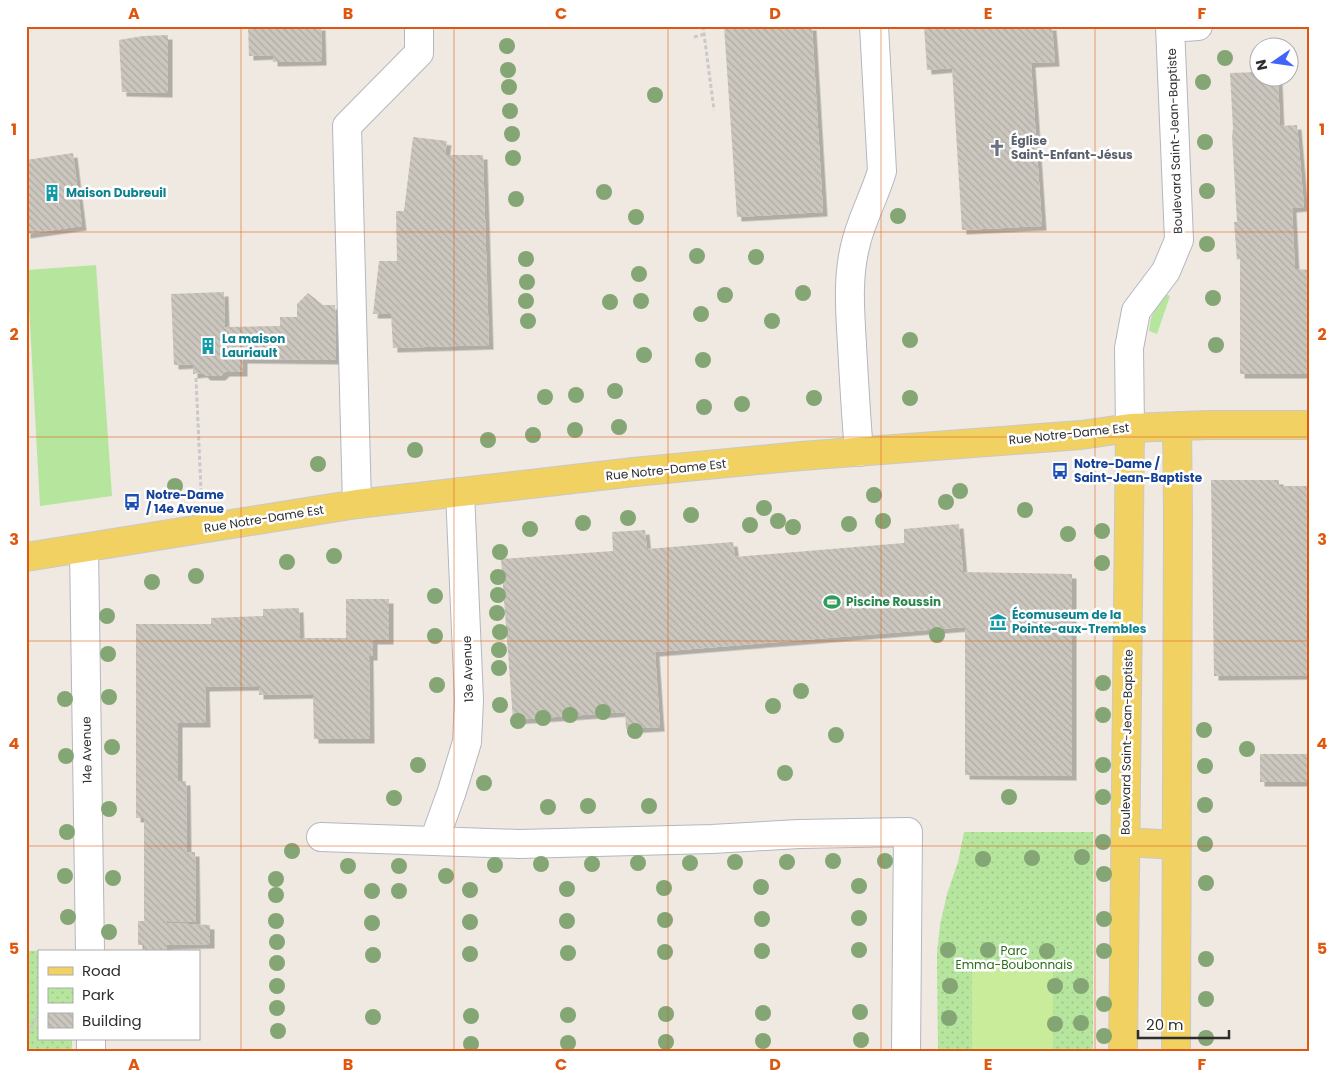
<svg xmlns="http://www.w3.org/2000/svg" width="1336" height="1078" viewBox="0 0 1336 1078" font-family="Poppins,sans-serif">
	<defs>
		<pattern id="park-dots" width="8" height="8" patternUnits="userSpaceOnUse" patternTransform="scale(1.25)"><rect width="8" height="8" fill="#b6e59e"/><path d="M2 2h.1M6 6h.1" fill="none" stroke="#9dc588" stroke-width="1.8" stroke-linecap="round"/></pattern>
		<pattern id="building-back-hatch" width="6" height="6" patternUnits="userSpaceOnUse" patternTransform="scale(1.25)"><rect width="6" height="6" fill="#cbc7bf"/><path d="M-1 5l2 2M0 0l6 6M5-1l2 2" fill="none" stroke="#afaba4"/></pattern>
		<filter id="shadow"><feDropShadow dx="4.5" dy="4.5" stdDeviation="0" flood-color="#0004"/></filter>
	</defs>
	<rect width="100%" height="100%" fill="#efe9e1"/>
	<!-- grass -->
	<path fill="#b6e59e" d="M96,265L112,496L40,506L27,270Z
		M1163,293L1170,296L1157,334L1149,331L1151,318Z"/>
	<!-- park -->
	<path fill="url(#park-dots)" d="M964,832H1093V1052H938L937,953L940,925L947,894L958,862Z
		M71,950V952H39V1039H72V1052H26V951Z"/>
	<!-- pitch -->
	<path fill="#c9ec9a" d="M972,961H1053V1052H972Z"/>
	<!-- building -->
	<path fill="url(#building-back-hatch)" filter="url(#shadow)" d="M248,26H321L322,61L273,62V55L249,56Z
		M724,26H812L823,212L737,217Z
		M924,26H1052L1055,62L1031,63L1042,226L962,230L952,68L927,70Z
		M168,35V93L122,92L119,40L143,36Z
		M1258,72V78H1278L1280,126L1297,125L1304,207L1292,208L1295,269L1310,270V374H1240V259L1237,260L1234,222H1237L1232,135L1233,129L1230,73Z
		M413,137L447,141L445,155H483L489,345L393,348L391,314H373L379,261H397L396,211H404Z
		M73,153L82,226L26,234V160Z
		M224,292L225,327L280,326V317H297V304L308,293L323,305H335L336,360L243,359V372H225L221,376H206L203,373L193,374V364L174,365L171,294Z
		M1211,480H1279V486H1310V675L1214,676Z
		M959,524L963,572L1072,574V776L965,775V627L655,652L660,727L626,729L625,712L513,720L501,559L613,551L612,532L645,530L647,549L733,542L735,557L904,543V529Z
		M346,599H389V640H373V656H369L370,739H314L313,694L259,695V686L205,687L206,723H178V781H186L187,852H195L196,922L167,921V923L210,925V944L167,945V952H144V945H138V921H144V818H136V624H211V618L263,616V609L299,608L300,638H346Z
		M1260,754H1310V782H1260Z"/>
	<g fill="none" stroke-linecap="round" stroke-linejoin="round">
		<!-- minor casing -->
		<g stroke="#b4b7c1" stroke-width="30">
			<path id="minor" d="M1170,28L1198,26
				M1130,428L1129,348L1136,311L1166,271L1179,240L1170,26
				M859,452C856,417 854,381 852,345C850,311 847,276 856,243C862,218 875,195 882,171L874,26
				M357,504L347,126L419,53V26
				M84,548L90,952
				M321,837L519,844L712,839L799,834L908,832L906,1052
				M434,841L452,791L467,742L469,700L460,492
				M91,1039V1052"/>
		</g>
		<!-- major casing -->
		<g stroke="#c9c9c9" stroke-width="30">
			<path id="major" d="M26,557L357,504L634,472L801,456L1081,435L1130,428L1208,425H1310
				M1126,842L1177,845
				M1123,1052L1130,428
				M1176,1052L1178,512L1177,426"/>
		</g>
		<!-- path -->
		<path stroke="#c9c9c9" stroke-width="3" stroke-dasharray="4 2.5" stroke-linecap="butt" d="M703,26L714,110
			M694,37L705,34
			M196,378L201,490
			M26,1040L39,1010"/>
		<!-- minor -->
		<use href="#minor" stroke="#fff" stroke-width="28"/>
		<!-- major -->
		<use href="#major" stroke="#f2d163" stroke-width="28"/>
	</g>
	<!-- trees -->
	<g fill="#84a574">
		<circle cx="507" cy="46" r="8"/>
		<circle cx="1225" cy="58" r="8"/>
		<circle cx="508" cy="70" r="8"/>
		<circle cx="1203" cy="82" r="8"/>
		<circle cx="509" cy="87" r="8"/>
		<circle cx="655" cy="95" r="8"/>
		<circle cx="510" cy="111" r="8"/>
		<circle cx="512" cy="134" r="8"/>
		<circle cx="1205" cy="142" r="8"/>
		<circle cx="513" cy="158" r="8"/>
		<circle cx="1207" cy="191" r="8"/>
		<circle cx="604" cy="192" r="8"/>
		<circle cx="516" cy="199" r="8"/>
		<circle cx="898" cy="216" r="8"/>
		<circle cx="636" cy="217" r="8"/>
		<circle cx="1207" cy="244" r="8"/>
		<circle cx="697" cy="256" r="8"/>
		<circle cx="756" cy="257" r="8"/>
		<circle cx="526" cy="259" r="8"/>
		<circle cx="639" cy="274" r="8"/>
		<circle cx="527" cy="282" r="8"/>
		<circle cx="803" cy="293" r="8"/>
		<circle cx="725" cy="295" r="8"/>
		<circle cx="1213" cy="298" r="8"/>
		<circle cx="526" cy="301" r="8"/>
		<circle cx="641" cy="301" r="8"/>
		<circle cx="610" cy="302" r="8"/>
		<circle cx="701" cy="314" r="8"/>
		<circle cx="528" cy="321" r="8"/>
		<circle cx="772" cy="321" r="8"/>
		<circle cx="910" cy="340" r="8"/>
		<circle cx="1216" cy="345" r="8"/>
		<circle cx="644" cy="355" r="8"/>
		<circle cx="703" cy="360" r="8"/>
		<circle cx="615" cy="391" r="8"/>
		<circle cx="576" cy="395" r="8"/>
		<circle cx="545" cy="397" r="8"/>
		<circle cx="814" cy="398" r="8"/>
		<circle cx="910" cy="398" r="8"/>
		<circle cx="742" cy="404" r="8"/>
		<circle cx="704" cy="407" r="8"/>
		<circle cx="619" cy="427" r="8"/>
		<circle cx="575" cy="430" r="8"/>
		<circle cx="533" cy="435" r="8"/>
		<circle cx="488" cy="440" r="8"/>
		<circle cx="415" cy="450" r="8"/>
		<circle cx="318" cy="464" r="8"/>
		<circle cx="175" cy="486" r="8"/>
		<circle cx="960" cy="491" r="8"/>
		<circle cx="874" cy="495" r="8"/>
		<circle cx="946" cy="502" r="8"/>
		<circle cx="764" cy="508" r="8"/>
		<circle cx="1025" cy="510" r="8"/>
		<circle cx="691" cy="515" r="8"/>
		<circle cx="628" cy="518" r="8"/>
		<circle cx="778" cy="521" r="8"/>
		<circle cx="883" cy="521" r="8"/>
		<circle cx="583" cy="523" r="8"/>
		<circle cx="849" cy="524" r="8"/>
		<circle cx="750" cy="525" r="8"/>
		<circle cx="793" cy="527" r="8"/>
		<circle cx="530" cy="529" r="8"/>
		<circle cx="1102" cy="531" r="8"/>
		<circle cx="1068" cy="534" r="8"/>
		<circle cx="500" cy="552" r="8"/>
		<circle cx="334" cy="556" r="8"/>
		<circle cx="287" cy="562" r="8"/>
		<circle cx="1102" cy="563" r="8"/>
		<circle cx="196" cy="576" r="8"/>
		<circle cx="498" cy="577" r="8"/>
		<circle cx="152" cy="582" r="8"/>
		<circle cx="498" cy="595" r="8"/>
		<circle cx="435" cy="596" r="8"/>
		<circle cx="497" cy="613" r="8"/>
		<circle cx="107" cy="616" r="8"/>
		<circle cx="500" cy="632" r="8"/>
		<circle cx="937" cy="635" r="8"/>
		<circle cx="435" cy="636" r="8"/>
		<circle cx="499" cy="650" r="8"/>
		<circle cx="108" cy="654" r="8"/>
		<circle cx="499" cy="668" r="8"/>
		<circle cx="1103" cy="683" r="8"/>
		<circle cx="437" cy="685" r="8"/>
		<circle cx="801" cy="691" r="8"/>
		<circle cx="109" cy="697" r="8"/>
		<circle cx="65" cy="699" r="8"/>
		<circle cx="500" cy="705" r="8"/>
		<circle cx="773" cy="706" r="8"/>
		<circle cx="603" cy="712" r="8"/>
		<circle cx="570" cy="715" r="8"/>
		<circle cx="1103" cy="715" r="8"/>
		<circle cx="543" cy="718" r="8"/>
		<circle cx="518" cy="721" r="8"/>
		<circle cx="1204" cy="730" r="8"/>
		<circle cx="635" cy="731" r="8"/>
		<circle cx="836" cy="735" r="8"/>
		<circle cx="112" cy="747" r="8"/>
		<circle cx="1247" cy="749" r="8"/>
		<circle cx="66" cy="756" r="8"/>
		<circle cx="418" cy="765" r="8"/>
		<circle cx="1103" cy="765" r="8"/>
		<circle cx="1205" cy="766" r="8"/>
		<circle cx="785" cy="773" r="8"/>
		<circle cx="484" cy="783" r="8"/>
		<circle cx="1009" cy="797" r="8"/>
		<circle cx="1103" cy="797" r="8"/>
		<circle cx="394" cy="798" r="8"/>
		<circle cx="1205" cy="805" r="8"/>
		<circle cx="588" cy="806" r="8"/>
		<circle cx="649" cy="806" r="8"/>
		<circle cx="548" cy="807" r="8"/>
		<circle cx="109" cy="809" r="8"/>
		<circle cx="67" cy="832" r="8"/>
		<circle cx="1103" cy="842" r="8"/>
		<circle cx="1205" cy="844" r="8"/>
		<circle cx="292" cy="851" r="8"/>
		<circle cx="1082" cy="857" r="8"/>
		<circle cx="1032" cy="858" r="8"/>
		<circle cx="983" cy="859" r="8"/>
		<circle cx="833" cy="861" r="8"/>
		<circle cx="885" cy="861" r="8"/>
		<circle cx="735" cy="862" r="8"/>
		<circle cx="787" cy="862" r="8"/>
		<circle cx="638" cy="863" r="8"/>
		<circle cx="690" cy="863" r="8"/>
		<circle cx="541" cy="864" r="8"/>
		<circle cx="592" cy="864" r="8"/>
		<circle cx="495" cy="865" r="8"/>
		<circle cx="348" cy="866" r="8"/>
		<circle cx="399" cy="866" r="8"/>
		<circle cx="1104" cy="874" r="8"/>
		<circle cx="65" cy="876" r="8"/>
		<circle cx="446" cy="876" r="8"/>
		<circle cx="113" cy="878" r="8"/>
		<circle cx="276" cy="879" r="8"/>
		<circle cx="1206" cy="883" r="8"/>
		<circle cx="859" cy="886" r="8"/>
		<circle cx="761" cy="887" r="8"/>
		<circle cx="664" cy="888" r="8"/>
		<circle cx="567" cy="889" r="8"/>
		<circle cx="470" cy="890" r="8"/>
		<circle cx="372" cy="891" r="8"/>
		<circle cx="399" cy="891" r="8"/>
		<circle cx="276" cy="895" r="8"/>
		<circle cx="68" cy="917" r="8"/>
		<circle cx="859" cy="918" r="8"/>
		<circle cx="762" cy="919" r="8"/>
		<circle cx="1104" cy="919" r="8"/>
		<circle cx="665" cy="920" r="8"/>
		<circle cx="276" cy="921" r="8"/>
		<circle cx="567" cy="921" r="8"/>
		<circle cx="470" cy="922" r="8"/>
		<circle cx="372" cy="923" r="8"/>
		<circle cx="109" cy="932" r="8"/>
		<circle cx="277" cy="942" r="8"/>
		<circle cx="859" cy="950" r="8"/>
		<circle cx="948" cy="950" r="8"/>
		<circle cx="988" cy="950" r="8"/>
		<circle cx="762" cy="951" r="8"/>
		<circle cx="1047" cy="951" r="8"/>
		<circle cx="1104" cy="951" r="8"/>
		<circle cx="665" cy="952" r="8"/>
		<circle cx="568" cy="953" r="8"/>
		<circle cx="470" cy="954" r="8"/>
		<circle cx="373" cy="955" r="8"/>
		<circle cx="1206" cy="959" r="8"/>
		<circle cx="277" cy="963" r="8"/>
		<circle cx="277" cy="986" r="8"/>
		<circle cx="950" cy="986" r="8"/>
		<circle cx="1055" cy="986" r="8"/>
		<circle cx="1081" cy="986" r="8"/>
		<circle cx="1206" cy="999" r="8"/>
		<circle cx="1104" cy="1004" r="8"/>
		<circle cx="277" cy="1008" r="8"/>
		<circle cx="860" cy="1012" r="8"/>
		<circle cx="763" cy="1013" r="8"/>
		<circle cx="666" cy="1014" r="8"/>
		<circle cx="568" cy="1015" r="8"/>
		<circle cx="471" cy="1016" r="8"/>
		<circle cx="373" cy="1017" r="8"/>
		<circle cx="949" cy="1018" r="8"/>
		<circle cx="1081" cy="1023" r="8"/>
		<circle cx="1055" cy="1024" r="8"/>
		<circle cx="278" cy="1031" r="8"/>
		<circle cx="1104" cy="1036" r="8"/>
		<circle cx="1206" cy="1038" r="8"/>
		<circle cx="861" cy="1040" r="8"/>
		<circle cx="763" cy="1041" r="8"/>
		<circle cx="666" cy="1042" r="8"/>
		<circle cx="568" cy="1043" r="8"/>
		<circle cx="471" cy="1044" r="8"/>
	</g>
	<!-- grid -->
	<path fill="none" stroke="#df570e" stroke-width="1" stroke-opacity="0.55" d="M241,26V1052M454,26V1052M668,26V1052M881,26V1052M1095,26V1052M26,232H1310M26,437H1310M26,641H1310M26,846H1310"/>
	<!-- icons -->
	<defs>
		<g id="church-bare" transform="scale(1.35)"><path d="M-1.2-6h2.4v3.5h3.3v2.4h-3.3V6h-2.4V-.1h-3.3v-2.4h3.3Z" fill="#6b7280" stroke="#fff" stroke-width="2.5" paint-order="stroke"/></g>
		<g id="building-bare" transform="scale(1.35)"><path d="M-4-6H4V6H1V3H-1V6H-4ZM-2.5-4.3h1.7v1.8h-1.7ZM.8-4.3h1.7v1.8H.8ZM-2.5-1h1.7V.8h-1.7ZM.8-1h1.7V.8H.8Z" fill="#0f9aa8" stroke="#fff" stroke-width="2.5" paint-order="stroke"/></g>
		<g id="bus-bare" transform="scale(1.35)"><path d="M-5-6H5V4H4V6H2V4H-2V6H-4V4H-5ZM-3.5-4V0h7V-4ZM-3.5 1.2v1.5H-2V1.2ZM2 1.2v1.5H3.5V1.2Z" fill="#1a4fb4" stroke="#fff" stroke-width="2.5" paint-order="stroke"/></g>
		<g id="stadium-bare" transform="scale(1.35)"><path d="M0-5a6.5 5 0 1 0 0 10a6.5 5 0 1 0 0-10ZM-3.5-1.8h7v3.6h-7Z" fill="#2e9e5b" stroke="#fff" stroke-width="2.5" paint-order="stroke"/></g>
		<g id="museum-bare" transform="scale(1.35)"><path d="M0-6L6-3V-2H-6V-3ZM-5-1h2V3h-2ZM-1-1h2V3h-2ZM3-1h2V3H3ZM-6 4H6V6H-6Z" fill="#0f9aa8" stroke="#fff" stroke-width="2.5" paint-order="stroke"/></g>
	</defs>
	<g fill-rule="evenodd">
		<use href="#church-bare" x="997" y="148"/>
		<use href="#building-bare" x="52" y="193"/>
		<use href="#building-bare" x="208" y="346"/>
		<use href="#bus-bare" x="1060" y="471"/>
		<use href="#bus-bare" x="132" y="502"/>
		<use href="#stadium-bare" x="832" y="602"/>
		<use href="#museum-bare" x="998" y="622"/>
	</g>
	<g text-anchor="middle" stroke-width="5" stroke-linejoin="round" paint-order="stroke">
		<!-- worship labels -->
		<g font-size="12" font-weight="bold" fill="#5b616d" stroke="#fff" text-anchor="start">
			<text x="1011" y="145">Église<tspan x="1011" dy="14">Saint-Enfant-Jésus</tspan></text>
		</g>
		<!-- street labels -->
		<g font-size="12" fill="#2e2e2e" stroke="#fff">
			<text transform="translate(1175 141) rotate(-92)" y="4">Boulevard Saint-Jean-Baptiste</text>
			<text transform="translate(1069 434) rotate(-6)" y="4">Rue Notre-Dame Est</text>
			<text transform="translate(666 470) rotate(-6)" y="4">Rue Notre-Dame Est</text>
			<text transform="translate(264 519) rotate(-9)" y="4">Rue Notre-Dame Est</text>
			<text transform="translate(468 669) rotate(-92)" y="4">13e Avenue</text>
			<text transform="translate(1127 742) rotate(-89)" y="4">Boulevard Saint-Jean-Baptiste</text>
			<text transform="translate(87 750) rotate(-91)" y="4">14e Avenue</text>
		</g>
		<!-- culture labels -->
		<g font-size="12" font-weight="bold" fill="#0d838f" stroke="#fff" text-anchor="start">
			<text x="66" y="197">Maison Dubreuil</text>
			<text x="222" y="343">La maison<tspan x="222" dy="14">Lauriault</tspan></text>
			<text x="1012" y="619">Écomuseum de la<tspan x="1012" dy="14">Pointe-aux-Trembles</tspan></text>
		</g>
		<!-- transit labels -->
		<g font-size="12" font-weight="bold" fill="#164399" stroke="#fff" text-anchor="start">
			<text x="1074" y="468">Notre-Dame /<tspan x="1074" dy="14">Saint-Jean-Baptiste</tspan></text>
			<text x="146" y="499">Notre-Dame<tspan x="146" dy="14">/ 14e Avenue</tspan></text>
		</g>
		<!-- leisure labels -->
		<g font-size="12" font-weight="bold" fill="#27864d" stroke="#fff" text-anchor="start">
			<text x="846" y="606">Piscine Roussin</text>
		</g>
		<!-- park labels -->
		<g font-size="12" fill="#2c6e1b" stroke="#fff">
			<text x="1014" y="955">Parc<tspan x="1014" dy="14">Emma-Boubonnais</tspan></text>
		</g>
	</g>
	<!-- border -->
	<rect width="1336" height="1078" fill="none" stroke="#ffffff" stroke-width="55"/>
	<!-- legend -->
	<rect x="38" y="950" width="162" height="90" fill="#ffffff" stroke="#ababab"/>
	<rect x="48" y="967" width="25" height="8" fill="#f2d163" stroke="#ababab"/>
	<text x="82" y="976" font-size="15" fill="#2e2e2e">Road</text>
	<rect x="48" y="988" width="25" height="15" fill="url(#park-dots)" stroke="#ababab"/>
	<text x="82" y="1000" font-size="15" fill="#2e2e2e">Park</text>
	<rect x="48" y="1013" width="25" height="15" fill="url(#building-back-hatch)" stroke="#ababab"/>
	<text x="82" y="1026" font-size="15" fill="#2e2e2e">Building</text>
	<!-- north arrow -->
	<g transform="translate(1274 62) rotate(257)"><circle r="24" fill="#ffffff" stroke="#ababab"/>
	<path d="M0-4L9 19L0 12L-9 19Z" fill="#4264fb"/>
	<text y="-8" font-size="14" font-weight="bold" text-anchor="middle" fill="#2e2e2e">N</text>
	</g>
	<!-- scale -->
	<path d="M1138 1030v8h91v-8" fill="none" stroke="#2e2e2e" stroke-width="2.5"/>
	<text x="1146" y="1030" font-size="15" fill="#2e2e2e" stroke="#ffffff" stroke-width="4" paint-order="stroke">20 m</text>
	<rect x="28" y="28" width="1280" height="1022" fill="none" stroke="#df570e" stroke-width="2"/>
	<g font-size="16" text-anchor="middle" font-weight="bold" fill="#df570e">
		<text x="134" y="19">A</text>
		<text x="348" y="19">B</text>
		<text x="561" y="19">C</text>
		<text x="775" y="19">D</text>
		<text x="988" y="19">E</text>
		<text x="1202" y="19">F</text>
		<text x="14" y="135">1</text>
		<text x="1322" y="135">1</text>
		<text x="14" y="340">2</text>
		<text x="1322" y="340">2</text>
		<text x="14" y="545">3</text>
		<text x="1322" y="545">3</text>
		<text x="14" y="749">4</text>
		<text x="1322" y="749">4</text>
		<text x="14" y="954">5</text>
		<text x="1322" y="954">5</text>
		<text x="134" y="1070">A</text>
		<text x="348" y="1070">B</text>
		<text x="561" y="1070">C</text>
		<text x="775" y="1070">D</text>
		<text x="988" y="1070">E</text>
		<text x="1202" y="1070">F</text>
	</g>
</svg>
